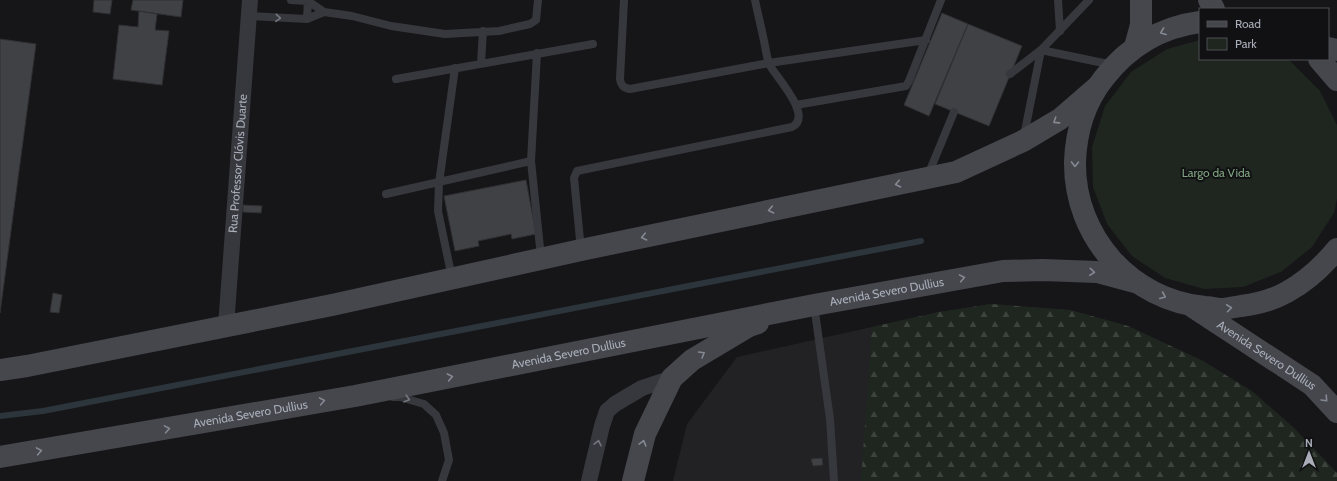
<svg xmlns="http://www.w3.org/2000/svg" width="1337" height="481" viewBox="0 0 1337 481" font-family="Cabin,sans-serif">
	<defs>
		<pattern id="forest-firs" width="22" height="20" patternUnits="userSpaceOnUse"><rect width="22" height="20" fill="#1e261f"/><path d="M5 1l3.5 6h-7zM16 11l3.5 6h-7z" fill="#3c433d"/></pattern>
	</defs>
	<rect width="100%" height="100%" fill="#161618"/>
	<!-- built -->
	<path fill="#222225" d="M991,304L1070,310L1128,326L1203,361L1253,392L1294,428L1337,473V481H673L687,424L737,357L939,312Z"/>
	<!-- forest -->
	<path fill="url(#forest-firs)" d="M991,304L1070,310L1128,326L1203,361L1253,392L1294,428L1337,473V481H861L872,327L939,312Z"/>
	<!-- park -->
	<path fill="#1e261f" d="M1200,40V59H1286L1290,61L1320,91L1337,125V199L1334,213L1312,247L1281,272L1243,287L1204,289L1165,278L1132,256L1107,224L1093,187L1092,147L1105,106L1131,72L1167,49Z"/>
	<g fill="none" stroke-linecap="round" stroke-linejoin="round">
		<!-- stream -->
		<path stroke="#2c353c" stroke-width="6" d="M0,416L43,411L921,241"/>
	</g>
	<!-- building -->
	<path fill="#404145" stroke="#303034" d="M94,0H112L110,14L93,12Z
		M133,0H183L181,17L131,10Z
		M139,11L157,14L155,30L169,31L162,85L113,79L119,25L138,27Z
		M942,13L968,24L929,116L904,105Z
		M968,24L1022,46L989,126L935,104Z
		M0,39L36,44L0,313Z
		M526,180L536,234L512,239L511,234L478,241L479,246L455,251L444,196Z
		M243,205L262,206L261,213L243,212Z
		M53,293L62,295L59,313L50,312Z
		M822,458L823,465L813,466L811,459Z"/>
	<g fill="none" stroke-linecap="round" stroke-linejoin="round">
		<!-- lane -->
		<path stroke="#37383d" stroke-width="8" d="M291,0L308,1L324,12L352,16L391,26L445,34L499,31L530,24L536,20L538,0
			M624,0L620,79C621,86 624,88 630,89L769,63L926,40
			M1058,0L1060,31
			M249,16L307,19L324,12
			M307,19L308,0
			M1041,50L1113,65
			M537,53L531,161L541,257
			M481,63L483,31
			M1010,74L1041,50L1089,0
			M396,79L593,44
			M796,105L906,86L909,81L941,0
			M1024,136L1041,50
			M928,175L954,112
			M386,194L531,161
			M581,250L574,178L577,171L792,127C814,116 775,76 769,64C767,58 766,51 765,46C762,30 758,15 755,0
			M452,278L438,211L439,183L455,68
			M814,305L830,419L834,481
			M393,397H400L424,404L436,415L444,433L449,460L442,481"/>
		<!-- street -->
		<g stroke="#37383d" stroke-width="16">
			<path id="s1" d="M226,326L250,0"/>
			<path d="M589,481L602,426L607,411L615,404L642,388L672,378"/>
		</g>
		<!-- secondary -->
		<g stroke="#45474d" stroke-width="22">
			<path d="M1209,0L1214,9"/>
			<path d="M1200,22C1161,27 1128,47 1104,78C1085,102 1076,132 1075,162C1074,237 1131,300 1205,307C1211,307 1217,309 1223,309C1229,308 1235,307 1241,306C1257,304 1273,300 1287,292C1307,281 1323,266 1337,249"/>
			<path d="M1135,47L1141,25V0"/>
			<path d="M1328,48L1337,50"/>
			<path d="M1319,59L1337,80"/>
			<path id="s2" d="M1193,307L1312,385L1337,412"/>
			<path d="M0,370L27,366L332,305L581,250L956,172L1023,141L1060,119L1097,87"/>
			<path id="s3" d="M0,457L355,396L814,305L1003,271L1043,270L1097,272L1138,283"/>
			<path d="M633,481L645,434L672,378L692,360L749,326L758,323"/>
		</g>
	</g>
	<!-- one-way arrows -->
	<defs><path id="oneway-chevron" d="M-2-3.5L2.5 0L-2 3.5" fill="none" stroke-width="1.6" stroke-linecap="round" stroke-linejoin="round"/></defs>
	<g stroke="#757881">
		<use href="#oneway-chevron" transform="translate(278 18) rotate(4)"/>
		<use href="#oneway-chevron" transform="translate(407 399) rotate(18)"/>
		<use href="#oneway-chevron" transform="translate(598 443) rotate(-77)"/>
	</g>
	<g stroke="#858993">
		<use href="#oneway-chevron" transform="translate(1163 32) rotate(159)"/>
		<use href="#oneway-chevron" transform="translate(1056 121) rotate(147)"/>
		<use href="#oneway-chevron" transform="translate(1075 164) rotate(91)"/>
		<use href="#oneway-chevron" transform="translate(898 184) rotate(168)"/>
		<use href="#oneway-chevron" transform="translate(771 210) rotate(168)"/>
		<use href="#oneway-chevron" transform="translate(644 237) rotate(168)"/>
		<use href="#oneway-chevron" transform="translate(1092 272) rotate(5)"/>
		<use href="#oneway-chevron" transform="translate(962 278) rotate(-10)"/>
		<use href="#oneway-chevron" transform="translate(1163 296) rotate(23)"/>
		<use href="#oneway-chevron" transform="translate(1229 308) rotate(-7)"/>
		<use href="#oneway-chevron" transform="translate(702 354) rotate(-30)"/>
		<use href="#oneway-chevron" transform="translate(450 377) rotate(-11)"/>
		<use href="#oneway-chevron" transform="translate(1325 399) rotate(47)"/>
		<use href="#oneway-chevron" transform="translate(322 401) rotate(-10)"/>
		<use href="#oneway-chevron" transform="translate(167 429) rotate(-10)"/>
		<use href="#oneway-chevron" transform="translate(643 443) rotate(-75)"/>
		<use href="#oneway-chevron" transform="translate(39 451) rotate(-10)"/>
	</g>
	<g text-anchor="middle" stroke-width="4" stroke-linejoin="round" paint-order="stroke">
		<!-- street labels -->
		<g font-size="12" fill="#a8adb8" stroke="#111113">
			<text dy="4" stroke="none"><textPath href="#s1" startOffset="163">Rua Professor Clóvis Duarte</textPath></text>
			<text dy="4" stroke="none"><textPath href="#s3" startOffset="902">Avenida Severo Dullius</textPath></text>
			<text dy="4" stroke="none"><textPath href="#s3" startOffset="578">Avenida Severo Dullius</textPath></text>
			<text dy="4" stroke="none"><textPath href="#s2" startOffset="88">Avenida Severo Dullius</textPath></text>
			<text dy="4" stroke="none"><textPath href="#s3" startOffset="254">Avenida Severo Dullius</textPath></text>
		</g>
		<!-- park labels -->
		<g font-size="12" fill="#7fa381" stroke="#111113">
			<text x="1216" y="177">Largo da Vida</text>
		</g>
	</g>
	<!-- legend -->
	<rect x="1199" y="8" width="130" height="52" fill="#111113" stroke="#4d4f55"/>
	<rect x="1207" y="21" width="20" height="6" fill="#45474d" stroke="#4d4f55"/>
	<text x="1235" y="28" font-size="12" fill="#a8adb8">Road</text>
	<rect x="1207" y="38" width="20" height="12" fill="#1e261f" stroke="#4d4f55"/>
	<text x="1235" y="48" font-size="12" fill="#a8adb8">Park</text>
	<!-- north arrow -->
	<g transform="translate(1309 453)" stroke="#111113" stroke-width="3" paint-order="stroke">
	<path d="M0-3L7 15L0 10L-7 15Z" fill="#a8adb8"/>
	<text y="-6" font-size="11" font-weight="bold" text-anchor="middle" fill="#a8adb8">N</text>
	</g>
</svg>
